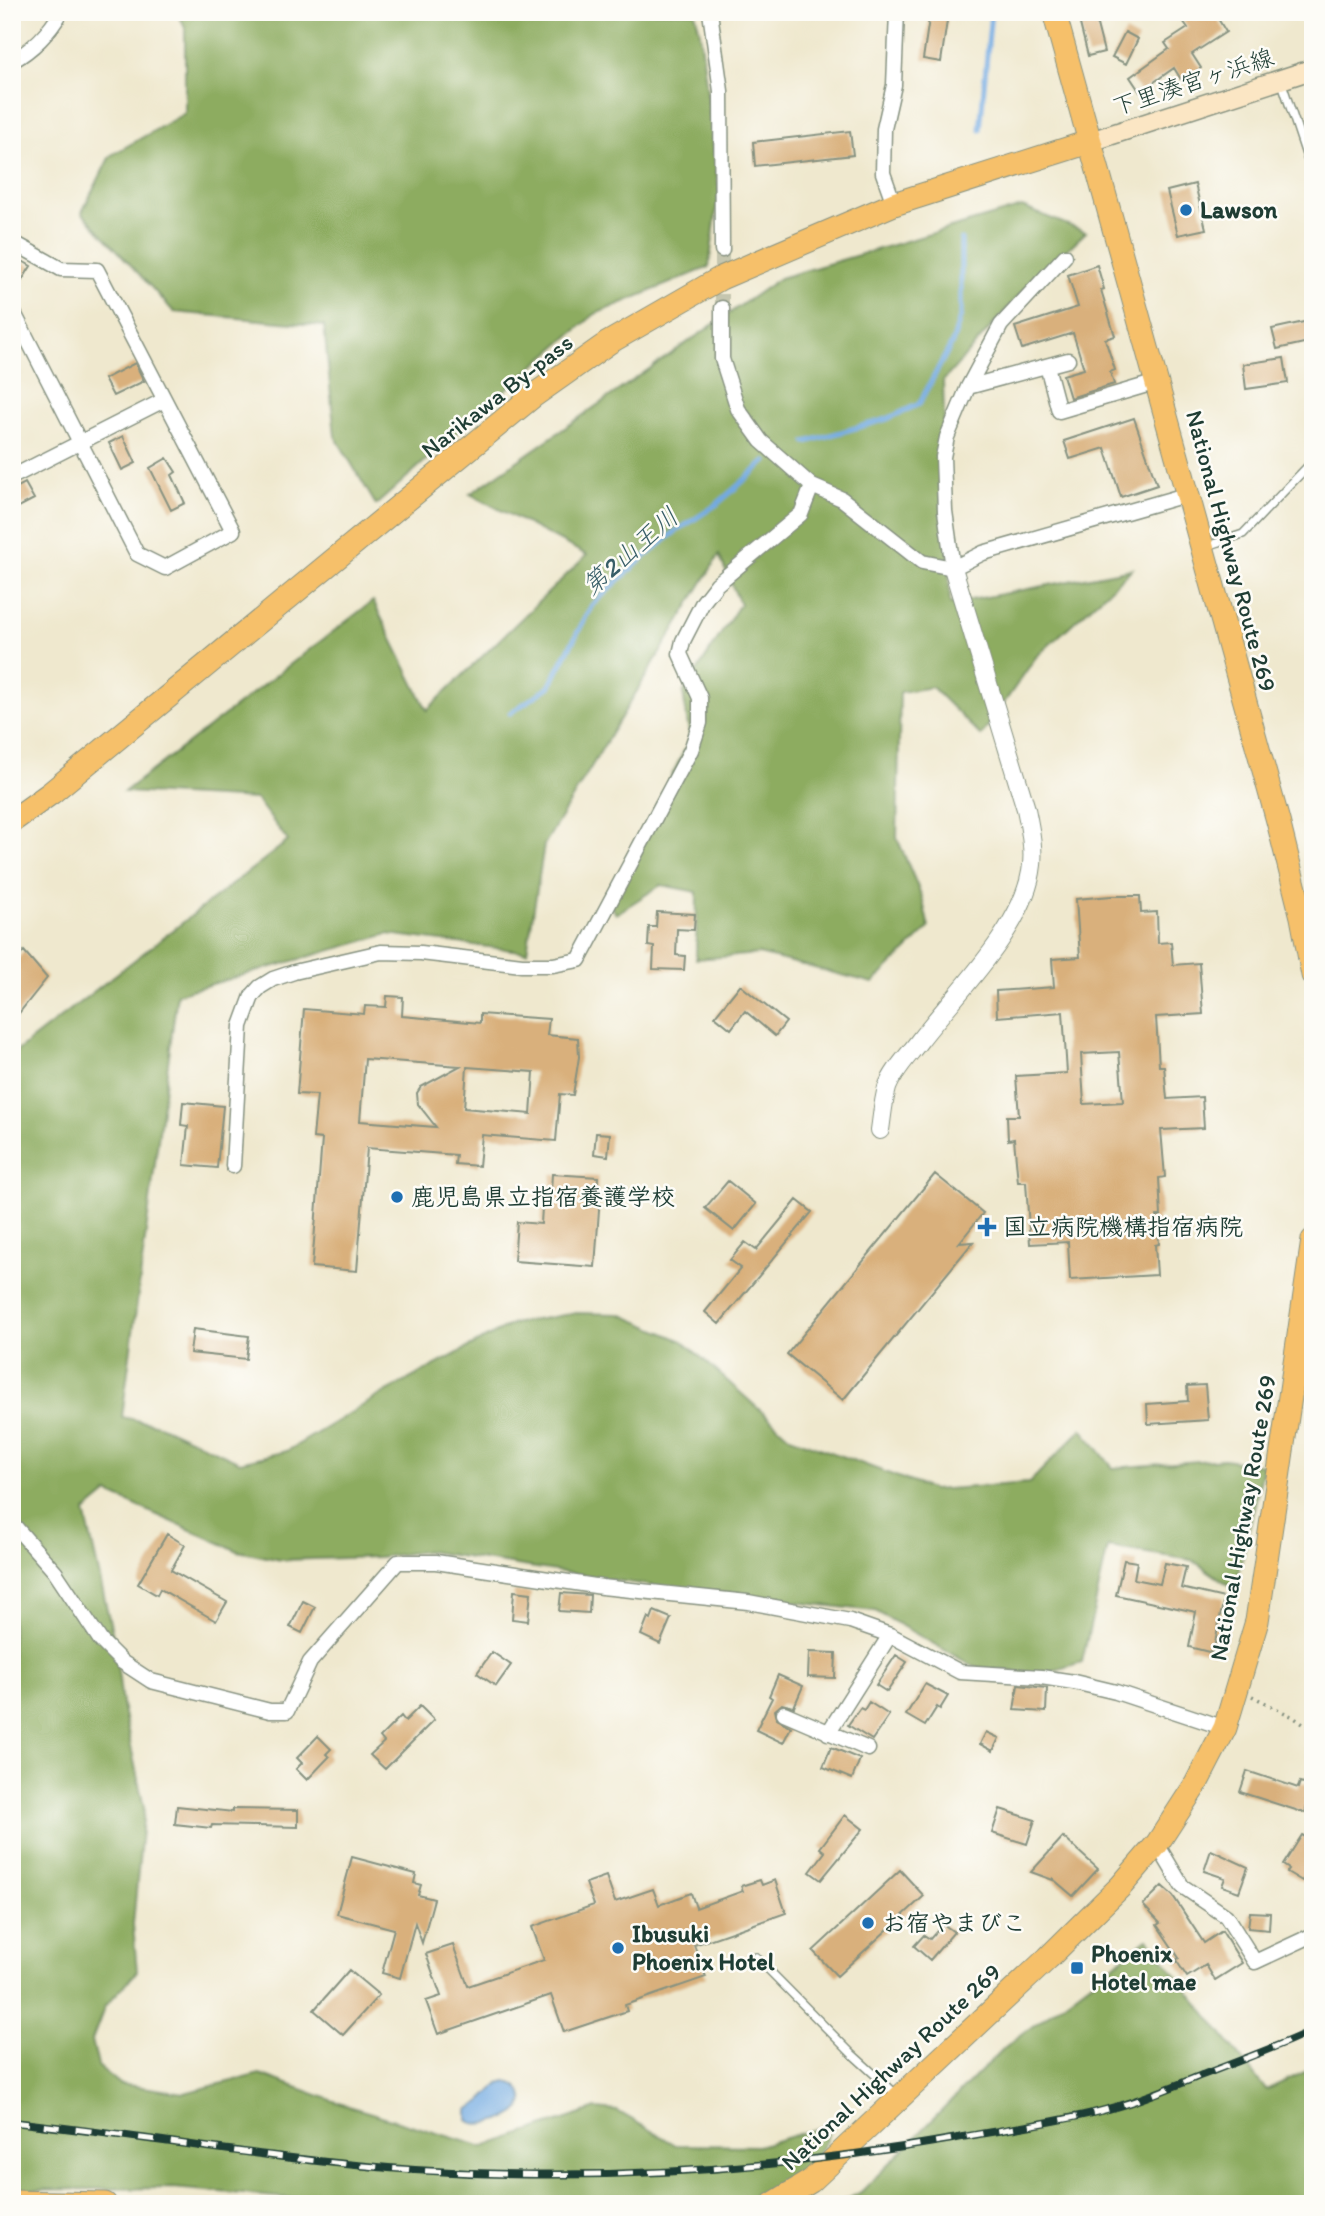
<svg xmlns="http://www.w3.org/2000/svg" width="1325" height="2216" viewBox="0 0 1325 2216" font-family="Itim,'Klee One',sans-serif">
	<rect width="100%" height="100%" fill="#fdfcf7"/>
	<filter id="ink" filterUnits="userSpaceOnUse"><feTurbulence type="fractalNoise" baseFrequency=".0143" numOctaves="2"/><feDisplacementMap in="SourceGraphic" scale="14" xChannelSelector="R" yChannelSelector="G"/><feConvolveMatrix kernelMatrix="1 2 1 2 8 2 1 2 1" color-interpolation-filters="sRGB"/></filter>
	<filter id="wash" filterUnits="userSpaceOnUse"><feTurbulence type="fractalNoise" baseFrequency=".00686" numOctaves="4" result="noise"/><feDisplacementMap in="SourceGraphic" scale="28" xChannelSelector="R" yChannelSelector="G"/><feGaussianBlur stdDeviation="1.57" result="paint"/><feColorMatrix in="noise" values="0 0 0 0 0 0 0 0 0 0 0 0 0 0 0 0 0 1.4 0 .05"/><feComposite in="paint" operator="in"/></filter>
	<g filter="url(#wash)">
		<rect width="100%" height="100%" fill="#efe8ce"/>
		<!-- forest -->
		<path fill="#8dac60" stroke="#56744a" stroke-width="2" d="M178,12H695L700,33L719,191L709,267L595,314L483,409L376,505L335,436L324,326L174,312L82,212L110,156L185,113V28Z
			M1022,207L1086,232L1022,292L943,381L950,604L1132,569L1036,657L981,736L932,687L900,692L897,838L922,897L929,928L873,983L759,954L696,959L697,892L661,885L616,914L608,902L690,739L683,693L740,604L719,555L544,845L527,952L388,934L177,994L122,1417L159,1425L240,1462L287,1451L387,1391L512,1324L576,1313L620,1314L683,1341L790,1437L933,1490L1029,1483L1082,1429L1113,1468L1224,1459L1264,1465L1235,1589L1192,1560L1108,1547L1082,1662L1039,1675L975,1667L875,1611L653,1586L426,1551L379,1557L281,1560L238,1551L108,1493L85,1512L115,1645L122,1704L144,1808L133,1924L137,1972L105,2006L92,2040L98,2066L120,2084L184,2093L260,2074L345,2105L483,2147L596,2109L617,2111L676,2145L758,2146L833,2124C829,2132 826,2141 821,2149C805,2175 771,2192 744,2204H359L172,2188L12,2190V1055L288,841L256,799L124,792L373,601L427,710L587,555L470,494L780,278Z
			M1148,1939L1266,2090L1313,2068V2204H839L861,2192L1005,2047Z"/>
		<!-- water -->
		<path fill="#72aae2" stroke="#48748b" stroke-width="2" d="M506,2082C519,2083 529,2098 519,2110C511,2119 477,2129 468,2120V2110L482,2101L499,2084Z"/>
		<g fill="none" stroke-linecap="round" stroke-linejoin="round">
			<!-- stream -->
			<path stroke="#72aae2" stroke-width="5" d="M980,130L991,12
				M806,442L887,419L919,404L953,341L961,314V240
				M510,713L549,687L592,605L642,559L675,532L716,505L766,461"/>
		</g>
		<g id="blocks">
			<!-- building -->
			<path fill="#d9b07b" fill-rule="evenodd" d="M930,12L948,14L941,62L923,59Z
				M1077,12H1085L1095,17L1104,52L1088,56Z
				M1177,12H1214L1226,32L1192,54L1201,68L1182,81L1174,68L1140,92L1130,77L1169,49L1165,43L1188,28Z
				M1125,32L1138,39L1126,64L1112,57Z
				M850,131L853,155L755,166L753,142Z
				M1195,184L1206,229L1178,235L1167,191Z
				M12,255L31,266L12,296Z
				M1097,265L1104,289L1101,290L1115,336L1105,339L1115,370L1110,372L1114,384L1070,398L1063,375L1084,369L1073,333L1022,349L1015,327L1078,307L1068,275Z
				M1313,320V341L1277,349L1272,329Z
				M1284,358L1288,383L1246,389L1243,364Z
				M135,363L144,381L113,396L104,379Z
				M1134,418L1157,485L1121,497L1105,448L1070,459L1064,441Z
				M123,436L136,463L122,470L109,443Z
				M167,458L176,472L172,475L185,503L171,510L150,468Z
				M25,483L34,499L17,508L12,500V490Z
				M1112,896H1140L1141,913L1157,912L1158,943L1171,942L1173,965L1199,963L1203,1014L1156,1017L1159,1066H1164L1167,1099L1202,1097L1204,1128L1161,1130L1165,1177L1159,1178L1161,1216H1157L1159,1244L1155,1245L1157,1275L1070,1280L1068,1242L1030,1244L1026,1182H1018L1014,1139L1008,1140L1007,1116H1019L1016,1076L1067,1073L1063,1012L997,1017L996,991L1054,987L1052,959L1080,957L1076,899ZM1119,1052L1123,1102L1084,1104L1081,1054Z
				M657,912L695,914L694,930L677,929L676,955L685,956L684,970L653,969L654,947L648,946L649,927H656Z
				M24,951L47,978L12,1022V966Z
				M740,985L786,1022L775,1036L745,1011L731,1029L715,1016Z
				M387,996L403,997L402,1016L480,1023V1014L549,1019L547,1035L578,1038L579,1057L573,1095L560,1094L556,1141L482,1135L479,1166L455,1164L456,1155L367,1148L357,1271L312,1267L322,1139L313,1138L317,1095L297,1094L304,1009L364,1014L365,1006L386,1007ZM365,1059L460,1066L421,1087L417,1093L418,1104L436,1127L360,1121ZM467,1067L534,1072L531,1114L464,1108Z
				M183,1102L223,1106L217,1168L184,1165L188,1126L181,1125Z
				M596,1133L610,1134L608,1156L594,1154Z
				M552,1174L598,1177L597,1195H600L595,1267L514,1261L517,1222L541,1224L543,1191H551Z
				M935,1174L983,1213L959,1243L973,1242L843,1400L787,1354Z
				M728,1181L756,1204L734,1231L705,1208Z
				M797,1200L812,1212L719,1324L705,1312L741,1268L730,1260L745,1242L756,1250Z
				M193,1329L249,1336L246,1359L190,1353Z
				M1205,1385L1208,1420L1148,1424L1147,1404L1188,1401L1187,1386Z
				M167,1534L185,1545L171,1570L227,1602L216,1621L160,1589L157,1595L138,1584Z
				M1124,1560L1137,1562L1134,1579L1160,1584L1165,1563L1186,1567L1181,1588L1224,1598L1213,1653L1189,1647L1196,1612L1116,1595Z
				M514,1591L531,1593L528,1621L512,1619Z
				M561,1593L590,1595L589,1613L559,1611Z
				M303,1601L315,1607L302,1633L290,1627Z
				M654,1611L671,1618L660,1644L641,1635L648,1617L651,1619Z
				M492,1652L511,1665L496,1686L477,1673Z
				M809,1652L836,1653L835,1678L808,1677Z
				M896,1655L907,1662L887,1692L876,1685Z
				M778,1675L803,1686L794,1707L782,1704L775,1710L777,1719L791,1727L783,1743L756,1730L772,1698L769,1696Z
				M925,1684L948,1696L940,1709L937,1707L925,1726L906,1715Z
				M1018,1685L1047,1688L1046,1712L1014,1710Z
				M869,1702L889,1715L872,1740L848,1725L860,1708L864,1710Z
				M420,1706L434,1720L385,1769L370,1755L384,1742L380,1737L401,1716L405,1721Z
				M986,1732L999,1738L993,1751L980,1744Z
				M318,1736L331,1749L326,1754L329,1757L307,1780L296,1769L302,1763L297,1758Z
				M831,1747L860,1759L852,1779L823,1767Z
				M1247,1771L1298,1788L1300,1782L1313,1786L1305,1813L1240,1792Z
				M177,1806L233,1812V1809L298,1810V1827L212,1825L211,1828L175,1824Z
				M1000,1809L1035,1820L1027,1844L992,1833Z
				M845,1815L863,1829L821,1880L810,1872L825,1852L820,1848Z
				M1302,1835L1313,1841V1865L1302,1881L1287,1872L1289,1869L1283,1865Z
				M1063,1837L1098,1869L1073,1896L1053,1879V1880L1031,1872Z
				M1211,1850L1248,1867L1239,1892L1222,1886L1225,1878L1204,1871Z
				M352,1857L416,1874L414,1883L421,1885L418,1895L434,1899L422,1943L415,1923L400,1978L382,1973L394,1929L337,1914Z
				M900,1870L924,1896L837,1976L813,1951Z
				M606,1876L615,1902L653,1889L659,1905L691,1893L696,1908L743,1891L741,1886L760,1880L762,1885L775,1880L786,1913L694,1945L706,1977L625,2005L627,2011L564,2032L551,1995L438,2034L426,2001L441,1996L426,1954L453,1945L468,1986L544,1960L532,1927L594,1905L586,1883Z
				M1162,1886L1173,1896L1204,1943L1222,1931L1242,1963L1215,1980L1206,1965L1187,1977L1176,1960L1179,1958L1157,1925L1160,1923L1143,1905Z
				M1250,1912L1270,1913L1269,1930L1248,1928Z
				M943,1924L954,1932L930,1960L914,1946L924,1935L930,1939Z
				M349,1970L379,1995L343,2035L314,2010Z"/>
		</g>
	</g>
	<g filter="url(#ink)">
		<use href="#blocks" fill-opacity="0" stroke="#879281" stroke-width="2"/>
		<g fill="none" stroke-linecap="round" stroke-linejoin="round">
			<!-- minor-tunnel -->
			<path stroke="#c5c6af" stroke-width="14" stroke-dasharray="14 7" stroke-linecap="butt" d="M722,308V250"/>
			<!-- service casing -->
			<g stroke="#879281" stroke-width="10">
				<path id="service" d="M1281,80L1313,176
					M1204,547L1243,534L1308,466L1313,465
					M756,1957L852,2054L896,2094"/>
			</g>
			<!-- minor casing -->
			<g stroke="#879281" stroke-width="17">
				<path id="minor" d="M710,12L721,91L722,250
					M12,61C32,50 50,32 61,12
					M894,204L883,173L884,129L894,85L897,12
					M12,246L18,245L61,269L97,270L233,531L165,568L137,554L12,309
					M722,308V359L738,409L761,441L812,486L842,499L922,562L953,568L983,553L1189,494
					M1047,366L1059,411L1157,382
					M968,387L1068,360
					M12,477L164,400
					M953,568L945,511L943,457L947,437L968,387L1001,325L1065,256
					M233,1166L241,1026L252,996L260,987L273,979L294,972L381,952L421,953L522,965H553L579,960L691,750L700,723V698L680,654L683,641L703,602L717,584L801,514L812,486
					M12,1523L55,1572L101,1641L122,1662L151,1681L270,1711H287L310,1662L398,1562H436L602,1587L748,1602L850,1621L890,1635L960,1672L1041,1677L1074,1682L1116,1692L1225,1728
					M784,1713L868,1749
					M828,1733L890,1635
					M1157,1844L1182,1886L1226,1916L1255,1962L1313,1935"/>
			</g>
			<!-- tertiary casing -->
			<g stroke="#879281" stroke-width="20">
				<path id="tertiary" d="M880,1130C882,1117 883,1102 887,1088C893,1071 909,1055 920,1040C956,993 1021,931 1031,872C1035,852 1030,828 1026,809L953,568"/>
			</g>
			<!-- secondary casing -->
			<g stroke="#879281" stroke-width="22">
				<path id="secondary" d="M1089,142L1313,69"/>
			</g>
			<!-- trunk casing -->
			<g stroke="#879281" stroke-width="25">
				<path id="trunk" d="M1054,12L1278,821L1302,917L1313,975
					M12,821L51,793L533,396L608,343L721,278L894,204L1089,142
					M12,2202L105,2204
					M773,2204L811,2181L1048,1958L1121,1886L1157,1844L1196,1784L1225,1728L1257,1621L1313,1240"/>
			</g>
			<!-- path -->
			<path stroke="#879281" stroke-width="3.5" stroke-dasharray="2 5" stroke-linecap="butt" d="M1252,1696L1293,1717L1313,1731"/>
			<!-- service -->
			<use href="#service" stroke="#fff" stroke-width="7"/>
			<!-- minor -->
			<use href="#minor" stroke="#fff" stroke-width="14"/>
			<!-- tertiary -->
			<use href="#tertiary" stroke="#fff" stroke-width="18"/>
			<!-- secondary -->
			<use href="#secondary" stroke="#fbe6c4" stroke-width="19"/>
			<!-- trunk -->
			<use href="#trunk" stroke="#f6c06b" stroke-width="23"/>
			<!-- rail casing -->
			<g stroke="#1f3d34" stroke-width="8">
				<path id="rail" d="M12,2122C147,2136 280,2161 415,2170C594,2182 775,2170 952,2139C1004,2129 1057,2123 1108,2109C1140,2101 1172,2087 1202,2075C1239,2061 1277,2047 1313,2030"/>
			</g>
			<!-- rail -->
			<use href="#rail" stroke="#fdfcf7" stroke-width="5" stroke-dasharray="16" stroke-linecap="butt"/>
		</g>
	</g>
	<!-- markers -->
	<g fill="#1f6fb2" stroke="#fdfcf7" stroke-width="2.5">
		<circle cx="1186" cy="210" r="7"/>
		<circle cx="397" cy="1197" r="7"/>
		<path d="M983.5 1216.5h7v7h7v7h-7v7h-7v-7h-7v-7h7z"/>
		<circle cx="868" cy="1923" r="7"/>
		<circle cx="618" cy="1948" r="7"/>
		<rect x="1070" y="1961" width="14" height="14" rx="3.5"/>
	</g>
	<g text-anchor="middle" stroke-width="5" stroke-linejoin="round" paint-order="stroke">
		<!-- street labels -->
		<g font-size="24" fill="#1f3d34" stroke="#fdfcf7">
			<text transform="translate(1193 82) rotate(-18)" y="8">下里湊宮ヶ浜線</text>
			<text transform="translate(497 396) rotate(-38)" y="8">Narikawa By-pass</text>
			<text transform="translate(1231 551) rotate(75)" y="8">National Highway Route 269</text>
			<text transform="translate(1243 1518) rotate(-80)" y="8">National Highway Route 269</text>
			<text transform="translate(891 2067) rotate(-43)" y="8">National Highway Route 269</text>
		</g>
		<!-- poi labels -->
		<g font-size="24" font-weight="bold" fill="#1f3d34" stroke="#fdfcf7" text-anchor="start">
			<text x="1200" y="218">Lawson</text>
			<text x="411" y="1205">鹿児島県立指宿養護学校</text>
			<text x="1003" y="1235">国立病院機構指宿病院</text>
			<text x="882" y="1931">お宿やまびこ</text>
			<text x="632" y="1942">Ibusuki<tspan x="632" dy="28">Phoenix Hotel</tspan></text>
			<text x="1091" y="1962">Phoenix<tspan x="1091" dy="28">Hotel mae</tspan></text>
		</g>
		<!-- water labels -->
		<g font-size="26" font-style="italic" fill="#385e68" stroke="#fdfcf7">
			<text transform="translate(630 551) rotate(-41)" y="9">第2山王川</text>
		</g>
	</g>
	<!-- margin -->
	<rect width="1325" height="2216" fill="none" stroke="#fdfcf7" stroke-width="42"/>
</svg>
